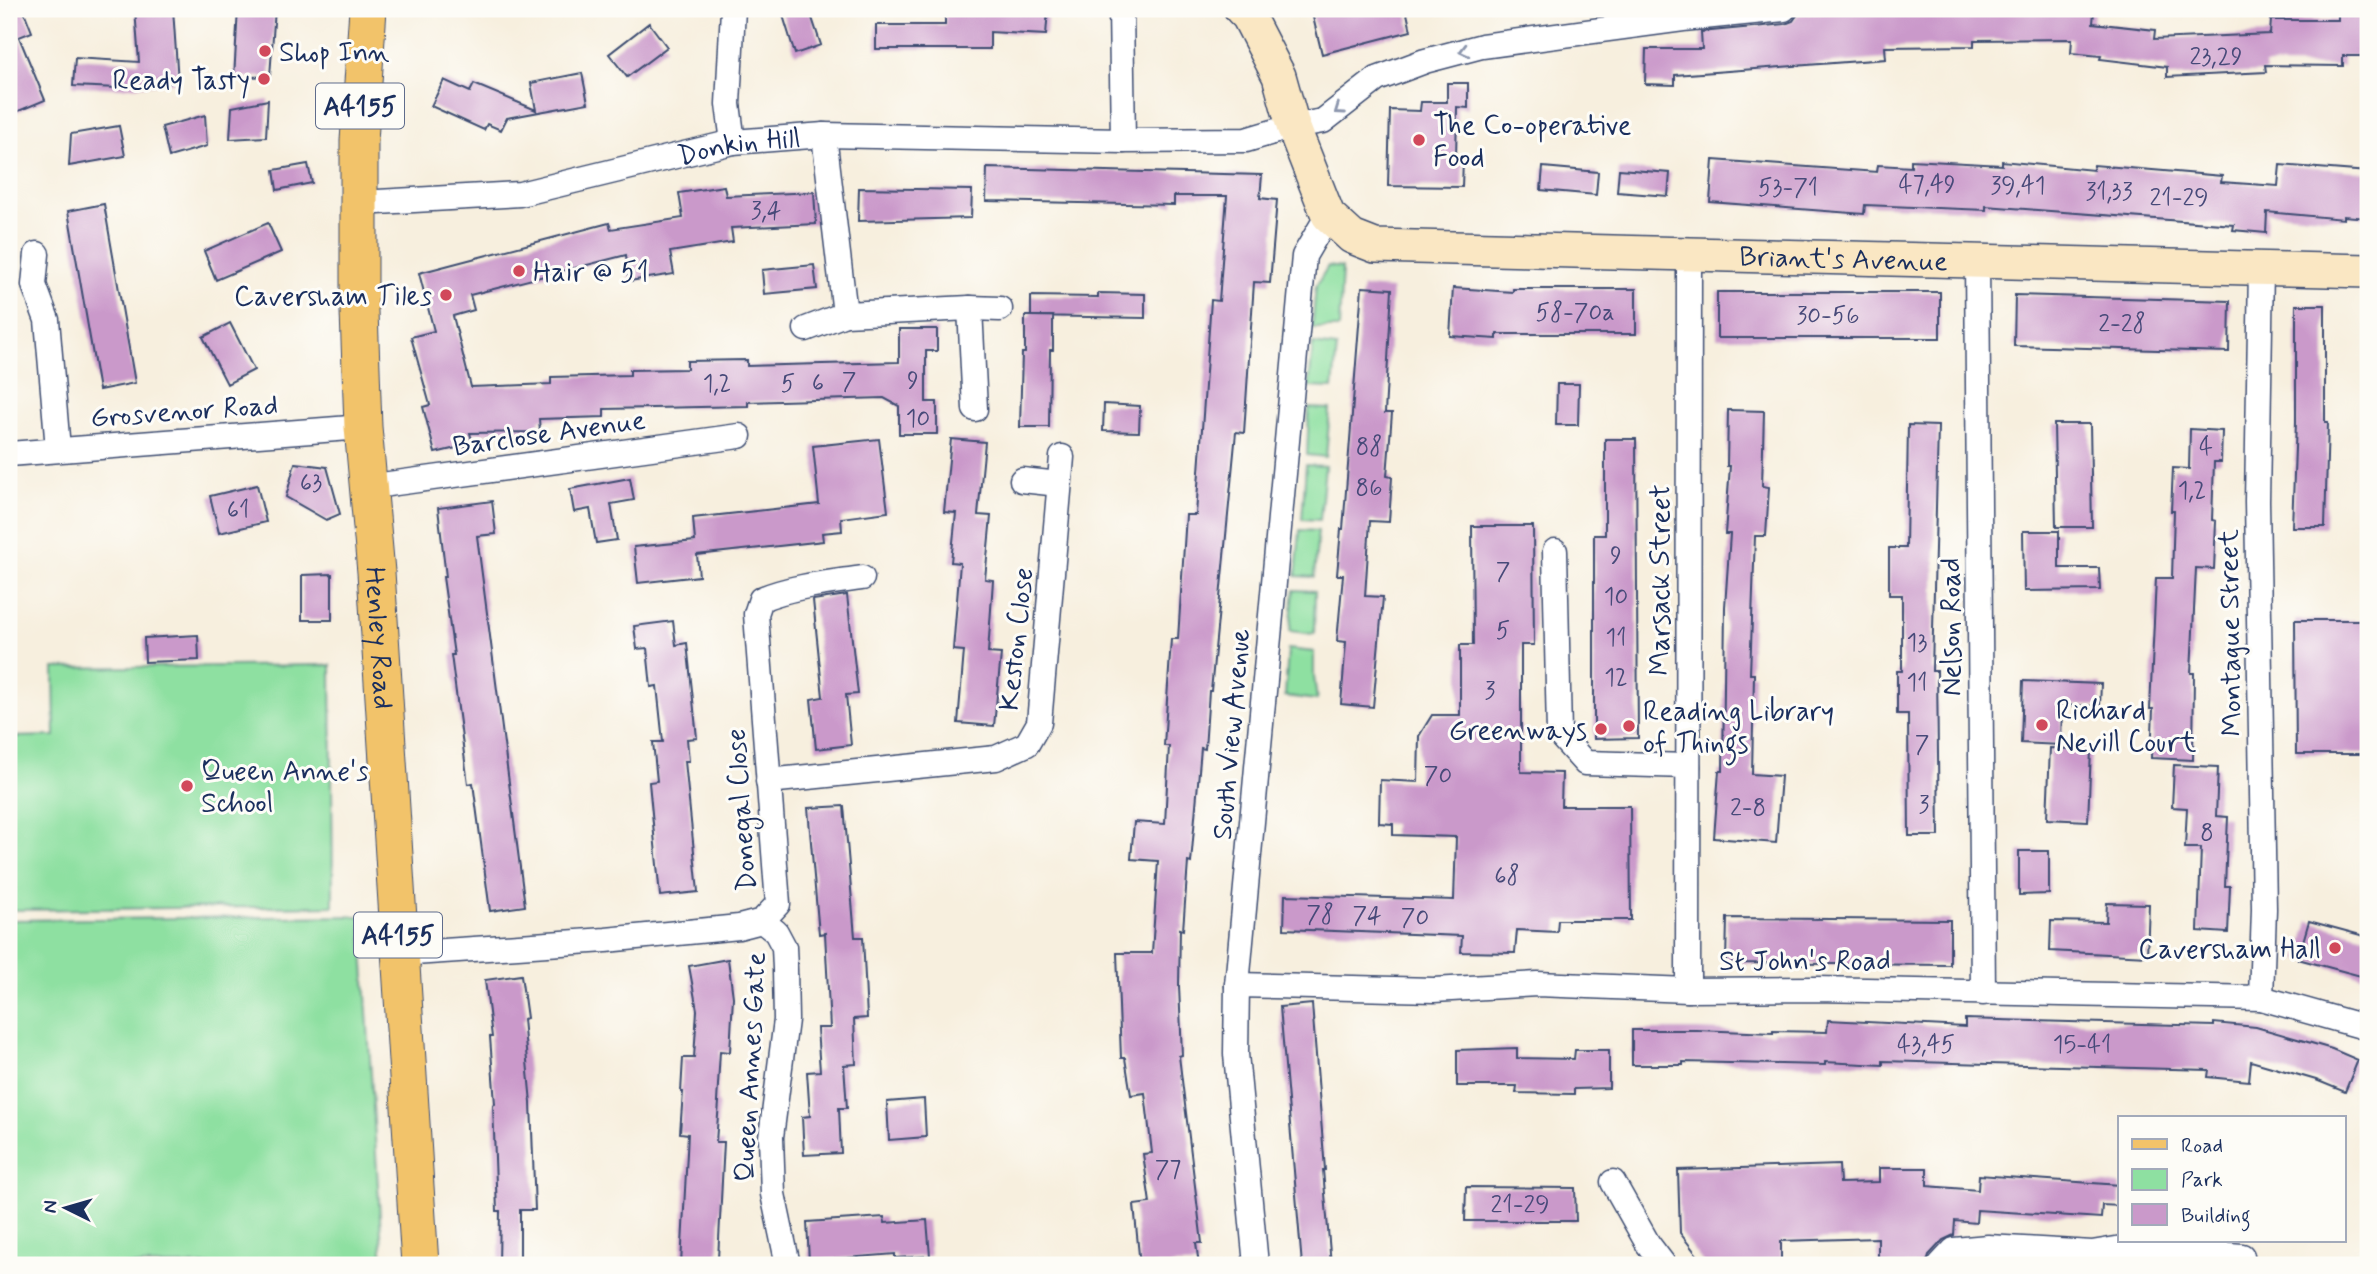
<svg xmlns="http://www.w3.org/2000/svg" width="2377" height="1274" viewBox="0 0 2377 1274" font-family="Mynerve,sans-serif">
	<rect width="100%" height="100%" fill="#fdfcf7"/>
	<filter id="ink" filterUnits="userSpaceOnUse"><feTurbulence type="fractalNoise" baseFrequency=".0143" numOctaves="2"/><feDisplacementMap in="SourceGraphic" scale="14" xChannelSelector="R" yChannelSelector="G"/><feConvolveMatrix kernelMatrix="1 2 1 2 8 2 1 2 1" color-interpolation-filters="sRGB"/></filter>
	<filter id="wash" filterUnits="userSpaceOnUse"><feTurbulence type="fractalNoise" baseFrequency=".00686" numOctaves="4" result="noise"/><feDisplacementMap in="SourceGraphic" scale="28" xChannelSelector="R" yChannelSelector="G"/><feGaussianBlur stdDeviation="1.57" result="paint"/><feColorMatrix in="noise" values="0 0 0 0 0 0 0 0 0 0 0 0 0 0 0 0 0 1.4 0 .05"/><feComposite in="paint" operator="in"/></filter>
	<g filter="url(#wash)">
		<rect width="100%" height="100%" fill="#f7efde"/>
		<!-- green -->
		<path fill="#8ee0a1" stroke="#548880" stroke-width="2" d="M1328,266L1342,268L1339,328H1312L1316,286Z
			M1313,344L1337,347L1333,388L1309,387Z
			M1309,408L1330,409L1326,457L1307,455Z
			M1306,465L1325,466L1320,520L1302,519Z
			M1300,530L1318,531L1314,577L1296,576Z
			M1294,590L1315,591L1314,634L1290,631Z
			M1288,649L1314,652V676L1317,700L1285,696Z
			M331,665L333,906L9,910V737L55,736L54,668Z
			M361,916L383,1265H9V920Z"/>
		<g id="blocks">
			<!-- building -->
			<path fill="#ca99ca" d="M9,9H23L32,32L19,37L45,100L9,115Z
				M135,9H173L178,82L118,88L73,86L75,58L139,62Z
				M238,9H275L270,76L234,78Z
				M781,9H809L821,45L795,54Z
				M945,9H1048L1046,35L990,32V49H876V25H945Z
				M1311,9H1343L1344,14L1363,9H1406L1411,31L1322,54Z
				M1871,9H2066L2094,12L2093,23L2155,30L2154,39L2270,34L2271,20H2338V10L2368,11V56H2343V66L2265,65L2266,72L2167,77V67L2100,59L2101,56L2071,53L2072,39L1974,40V46L1885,47L1886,59L1675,75V85L1645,84L1646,49H1702L1701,32L1785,24L1793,21L1798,14Z
				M649,23L667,47L627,77L609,54Z
				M582,73L588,103L507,118L501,130L487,124L484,130L431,106L444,80L470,92L474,84L536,110L531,83Z
				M1447,83H1468V108L1457,107L1456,159H1463L1462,187L1388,186L1390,110L1420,111L1421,102H1447Z
				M268,100L266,137L230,139L232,107Z
				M205,115L207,146L169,157L162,127Z
				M119,126L125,156L69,166L71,134Z
				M1713,160L1877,172L1878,165L1911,167V160L2002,165V161L2093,170L2094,165L2222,176L2221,182L2278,186L2280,165L2368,172V218L2344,216V219L2267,212L2266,233L2233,230L2234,225L1986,206V210L1865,205L1864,214L1710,202Z
				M308,164L312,183L277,190L274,170Z
				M1543,167L1598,172L1596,195L1541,190Z
				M987,168L1262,175L1260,198L1277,200L1270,283L1254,282L1244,433L1236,432L1211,691H1209L1205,749L1201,748L1191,863L1188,862L1183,930L1180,929L1179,986L1182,1055L1179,1056L1202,1243H1196L1199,1265H1140L1134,1205L1150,1203L1143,1154L1152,1153L1145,1093L1131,1095L1125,1058H1121L1117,953H1152L1158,861L1131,859L1134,822L1165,824L1169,746H1164L1171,639H1178L1186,515H1196L1211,300L1219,301L1227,196H1174V205L986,201Z
				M1619,169L1670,173L1668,196L1617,192Z
				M724,186L726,196L814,192L816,224L731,228L733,242L670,252L674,274L629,281L626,255L470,295L474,310L453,316L471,387L551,384V377L630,375V370L687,369V361L747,360V366L899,362V329H937V351H926V402H937V434H899V406L884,398L748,402V406L604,409V417L539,419L540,432L470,433L473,444L435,453L423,407L430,405L411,337L434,331L419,273L609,223L611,229L683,218L679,193Z
				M859,188L972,190L971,218L858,221Z
				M104,204L135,383L99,390L68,211Z
				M268,223L281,252L216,280L204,251Z
				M814,265L817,289L764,294L762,270Z
				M1362,287L1392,289L1385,413H1392L1387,476L1392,477L1389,522L1370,521L1365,596L1383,597L1373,707L1341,704L1346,642L1337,641L1343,575H1337L1341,529H1343Z
				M1453,288L1513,292V289H1636V334H1497V339L1450,336Z
				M1717,292H1940V338H1717Z
				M1098,293L1145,294V318L1031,316V296L1098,297Z
				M2015,295L2230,301L2229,352L2014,346Z
				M2296,305H2325V422H2328L2325,527H2292L2296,422Z
				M1025,316H1053V350H1050L1049,427H1020L1022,353H1025Z
				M230,323L254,370L227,384L203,337Z
				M1557,384H1579L1578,425H1556Z
				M1104,404L1140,406L1139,432L1103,431Z
				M1728,410L1764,411L1762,486L1769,487L1766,536H1755L1750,674H1754L1752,774L1781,776L1776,843L1714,838L1719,771H1723L1725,607L1730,534H1725L1730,466H1727Z
				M2054,424H2090L2092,527H2056Z
				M1908,425L1938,426L1932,671H1937L1939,836H1909L1908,714H1897V671H1902V595H1889V548H1906Z
				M2190,429L2222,431L2221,462H2214L2212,520L2216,521L2214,569L2196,568L2191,673H2194L2193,760L2151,758L2153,709H2150L2156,578H2172L2174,511H2171L2173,468L2189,469Z
				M879,439L888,512L841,518L842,531L822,533L823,541L697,555L699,576L638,583L634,547L695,541L693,518L819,504L813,446Z
				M951,439L985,442L978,515L991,516L985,579L993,580L988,653L1001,654L994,726L958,723L964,651L953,650L960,563L951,562L956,513L944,512Z
				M1605,439H1636L1638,738L1594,739V535H1605Z
				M295,463L327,467L340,514L326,520L286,497Z
				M630,478L634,500L611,504L617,540L596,543L590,509L574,512L570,489Z
				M257,485L266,522L219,533L210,496Z
				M492,501L496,534L477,536L525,906L490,911L473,783L468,784L451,655H454L443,577H446L438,508Z
				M1472,526H1533L1534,645H1521V772L1562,773L1561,806H1630L1631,920H1558L1557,932L1517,930L1515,953L1461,952L1462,936L1284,929L1285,895L1454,900L1456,837L1393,835V824L1379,823L1380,780L1418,782L1419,736L1432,715H1460V645H1473Z
				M2023,531H2059V568H2099L2100,590L2024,591Z
				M332,574V620H302V575Z
				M847,595L858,694L846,695L851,745L816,749L811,699L823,697L813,600Z
				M2295,620H2368V754H2296Z
				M673,621L676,645L687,643L697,738L687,739L689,761H685L698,892L660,896L649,782L657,781L653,742H663L657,686L651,687L647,648L637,649L634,626Z
				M198,635L199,660L145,662L144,638Z
				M2023,681L2101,684L2100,706L2062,705L2061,745L2021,743Z
				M2050,748L2091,750L2088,821L2047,819Z
				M2174,765L2218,767L2216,816L2228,817L2225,886H2230L2228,933L2198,931L2201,848H2185L2187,808L2172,807Z
				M844,806L855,937H863L867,1018L854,1019L856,1064L844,1065L847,1108H839L841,1153L804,1155L802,1117L810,1116L807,1072L820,1071L817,1028H830L825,933L819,934L808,808Z
				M2019,851H2049V894L2019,895Z
				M2107,903L2149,904L2147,956L2050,951L2051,921L2106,922Z
				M1727,918L1950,920V965L1726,963Z
				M2309,921L2368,937V978L2298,959Z
				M728,959L733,997L730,1052L720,1051L717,1102H719L716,1142H724L718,1259L712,1258L711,1265H681L688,1134L680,1133L683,1092H681L683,1058H694L697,1010L689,966Z
				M521,975L527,1018L523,1019L531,1103L535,1210H520V1265H499L500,1211H497L493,1105L495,1104L490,1037H492L485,980Z
				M1312,1004L1325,1170H1323L1331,1265H1302L1282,1030L1280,1007Z
				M1965,1019L2214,1026V1023L2256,1027L2332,1049L2358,1060L2345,1092L2316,1080L2251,1061L2249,1081L2208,1077L2209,1070L1883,1061V1065L1825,1062V1065L1683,1062V1065H1632V1030H1696L1773,1033V1031L1827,1032L1828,1020L1965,1027Z
				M1517,1048V1058L1574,1059L1575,1050H1609V1088L1574,1089V1094L1516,1093L1517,1086H1457V1050Z
				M924,1099L926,1137L889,1140L887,1102Z
				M1839,1165L1840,1183L1879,1182V1168H1927V1186L1978,1190L1979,1175L2120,1185V1206L2102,1205L2101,1218L1977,1210L1976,1223L1955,1221L1954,1235L1943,1240L1929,1255L1926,1265H1878V1238L1781,1241V1265H1705L1680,1233L1678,1170Z
				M1466,1187L1575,1188L1576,1221H1465Z
				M884,1217L885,1223L927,1220L930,1256L895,1258V1254L809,1261L807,1222Z"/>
		</g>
	</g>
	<g filter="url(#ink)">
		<use href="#blocks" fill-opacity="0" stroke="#3c4c71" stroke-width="2"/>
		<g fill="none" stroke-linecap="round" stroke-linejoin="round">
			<!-- street casing -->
			<g stroke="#3c4c71" stroke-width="27">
				<g id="street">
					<path d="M1121,9L1123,141"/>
					<path d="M733,142L728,104L733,9"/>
					<path id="s1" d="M360,203L520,194L733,142L824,135L1123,141L1246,140L1293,126L1323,121L1377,79L1425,61L1482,46L1683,19L1784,9"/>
					<path d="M37,254L34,285L47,320L58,449"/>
					<path d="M1977,261L1983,993"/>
					<path d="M2261,268L2257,501L2264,909L2261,998"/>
					<path d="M970,308L975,409"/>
					<path d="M845,314L970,308L1000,309"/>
					<path d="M806,329L845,314L824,135"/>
					<path d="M9,454L363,427"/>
					<path d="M1022,480L1059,484"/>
					<path d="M367,487L739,436"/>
					<path d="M1555,551L1559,734L1585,763L1688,766"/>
					<path d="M768,781L996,758L1027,744L1039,723L1062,457"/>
					<path d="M762,921L776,932L784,947L785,969L786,1020L771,1137L773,1194L788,1265"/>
					<path d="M399,954L606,940L739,927L762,921L778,904L756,614L761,599C793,586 828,583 862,578"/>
					<path d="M1237,985L1434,990L1537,984L1688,990L1816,989L2261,998L2368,1028"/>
					<path d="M1688,990L1689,254"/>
					<path d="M1613,1182L1648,1244L1664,1265"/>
					<path d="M1256,1265L1236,1054L1237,985L1304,256L1328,215"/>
					<path d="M1940,1265L1954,1250L1988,1247L2092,1253L2128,1247L2242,1256"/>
				</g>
			</g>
			<!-- secondary casing -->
			<g stroke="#3c4c71" stroke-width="36">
				<g id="secondary">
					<path id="s2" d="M1241,9L1248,16L1279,76L1293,126L1328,215L1352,237L1375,246L2368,271"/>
				</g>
			</g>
			<!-- primary casing -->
			<g stroke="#3c4c71" stroke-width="39">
				<g id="primary">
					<path id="s3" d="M368,9L359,141V311L363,427L376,572L420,1265"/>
				</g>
			</g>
			<!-- street -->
			<use href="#street" stroke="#fff" stroke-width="24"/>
			<!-- secondary -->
			<use href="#secondary" stroke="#fae7c3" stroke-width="33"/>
			<!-- primary -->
			<use href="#primary" stroke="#f2c36a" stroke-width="37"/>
		</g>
		<!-- one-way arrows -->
		<defs><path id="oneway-chevron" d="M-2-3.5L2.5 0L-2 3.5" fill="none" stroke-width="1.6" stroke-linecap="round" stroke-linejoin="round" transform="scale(1.75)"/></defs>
		<g stroke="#8d97ae">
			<use href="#oneway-chevron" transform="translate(1464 51) rotate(166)"/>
			<use href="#oneway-chevron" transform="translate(1339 110) rotate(145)"/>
		</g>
	</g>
	<!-- markers -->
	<g fill="#d1495b" stroke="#fdfcf7" stroke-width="2.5">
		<circle cx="265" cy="51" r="7"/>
		<circle cx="264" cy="79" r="7"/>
		<circle cx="1419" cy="140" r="7"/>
		<circle cx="519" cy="271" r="7"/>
		<circle cx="446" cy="295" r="7"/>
		<circle cx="2042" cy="725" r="7"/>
		<circle cx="1629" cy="726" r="7"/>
		<circle cx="1601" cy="729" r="7"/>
		<circle cx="187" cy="786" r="7"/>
		<circle cx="2335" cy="948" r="7"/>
	</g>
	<g text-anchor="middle" stroke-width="6" stroke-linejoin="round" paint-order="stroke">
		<!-- number labels -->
		<g font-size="24" fill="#474a79">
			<text x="2216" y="64">23,29</text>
			<text x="1927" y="192">47,49</text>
			<text x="2018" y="193">39,41</text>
			<text x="1788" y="195">53-71</text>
			<text x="2109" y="199">31,33</text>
			<text x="2179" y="205">21-29</text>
			<text x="766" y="218">3,4</text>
			<text x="1575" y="320">58-70a</text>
			<text x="1828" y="323">30-56</text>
			<text x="2122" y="331">2-28</text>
			<text x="913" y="388">9</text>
			<text x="849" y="389">7</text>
			<text x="818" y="390">6</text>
			<text x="717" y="391">1,2</text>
			<text x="788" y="391">5</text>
			<text x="918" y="426">10</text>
			<text x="1369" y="454">88</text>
			<text x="2206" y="454">4</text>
			<text x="311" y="490">63</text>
			<text x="1369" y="495">86</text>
			<text x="2192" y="498">1,2</text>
			<text x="238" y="517">61</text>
			<text x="1616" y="563">9</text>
			<text x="1503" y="579">7</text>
			<text x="1616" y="604">10</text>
			<text x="1503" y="638">5</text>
			<text x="1616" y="645">11</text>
			<text x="1917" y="650">13</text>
			<text x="1616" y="685">12</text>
			<text x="1917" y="690">11</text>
			<text x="1490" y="698">3</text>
			<text x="1922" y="752">7</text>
			<text x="1438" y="783">70</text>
			<text x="1924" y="812">3</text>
			<text x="1748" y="815">2-8</text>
			<text x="2207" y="840">8</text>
			<text x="1507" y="883">68</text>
			<text x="1320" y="922">78</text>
			<text x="1367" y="923">74</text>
			<text x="1415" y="925">70</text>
			<text x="1926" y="1052">43,45</text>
			<text x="2082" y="1052">15-41</text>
			<text x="1168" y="1177">77</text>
			<text x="1520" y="1212">21-29</text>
		</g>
		<!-- shield labels -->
		<g fill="#fdfcf7" stroke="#5f6c8c" stroke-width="2">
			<rect x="316" y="83.5" width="88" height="45" rx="5"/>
			<rect x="354" y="912.5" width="88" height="45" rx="5"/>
		</g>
		<g font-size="26" font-weight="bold" fill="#1b2f5e">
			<text x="360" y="115">A4155</text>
			<text x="398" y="944">A4155</text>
		</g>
		<!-- poi labels -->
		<g font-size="28" fill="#1b2f5e" stroke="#fdfcf7" text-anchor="start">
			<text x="279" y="61">Shop Inn</text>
			<text x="250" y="89" text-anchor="end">Ready Tasty</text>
			<text x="1433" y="134">The Co-operative<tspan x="1433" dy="32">Food</tspan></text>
			<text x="533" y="281">Hair @ 51</text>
			<text x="432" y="305" text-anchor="end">Caversham Tiles</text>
			<text x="2056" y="719">Richard<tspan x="2056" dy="32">Nevill Court</tspan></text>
			<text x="1643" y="720">Reading Library<tspan x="1643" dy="32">of Things</tspan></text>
			<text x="1587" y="739" text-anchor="end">Greenways</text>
			<text x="201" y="780">Queen Anne's<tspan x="201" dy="32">School</tspan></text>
			<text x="2321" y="958" text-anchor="end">Caversham Hall</text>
		</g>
		<!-- street labels -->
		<g font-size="28" fill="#1b2f5e" stroke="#fdfcf7">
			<text dy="10" stroke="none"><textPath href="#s1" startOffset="385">Donkin Hill</textPath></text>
			<text dy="10" stroke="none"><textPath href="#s2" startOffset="751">Briant's Avenue</textPath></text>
			<text transform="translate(184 410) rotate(-4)" y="10">Grosvenor Road</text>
			<text transform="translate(549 432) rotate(-8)" y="10">Barclose Avenue</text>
			<text transform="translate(1659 580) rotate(-90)" y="10">Marsack Street</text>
			<text transform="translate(1950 627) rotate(-90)" y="10">Nelson Road</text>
			<text transform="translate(2229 633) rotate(-91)" y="10">Montague Street</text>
			<text dy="10" stroke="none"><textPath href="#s3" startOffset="630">Henley Road</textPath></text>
			<text transform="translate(1015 639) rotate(-84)" y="10">Keston Close</text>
			<text transform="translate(1230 734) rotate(-85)" y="10">South View Avenue</text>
			<text transform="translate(740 810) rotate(-94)" y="10">Donegal Close</text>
			<text x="1805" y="970">St John's Road</text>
			<text transform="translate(749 1067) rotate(-87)" y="10">Queen Annes Gate</text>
		</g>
	</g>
	<!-- margin -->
	<rect width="2377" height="1274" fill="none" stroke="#fdfcf7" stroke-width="35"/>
	<!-- legend -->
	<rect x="2118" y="1116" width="228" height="126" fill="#fdfcf7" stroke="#a3aaba" stroke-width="2"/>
	<rect x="2132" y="1139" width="35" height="10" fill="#f2c36a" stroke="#a3aaba" stroke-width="2"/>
	<text x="2181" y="1152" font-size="21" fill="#1b2f5e">Road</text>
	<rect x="2132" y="1169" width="35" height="21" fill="#8ee0a1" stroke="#a3aaba" stroke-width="2"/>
	<text x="2181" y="1186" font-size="21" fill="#1b2f5e">Park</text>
	<rect x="2132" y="1204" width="35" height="21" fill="#ca99ca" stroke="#a3aaba" stroke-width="2"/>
	<text x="2181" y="1222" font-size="21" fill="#1b2f5e">Building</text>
	<!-- north arrow -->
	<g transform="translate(66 1208) rotate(275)" stroke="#fdfcf7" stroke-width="5" paint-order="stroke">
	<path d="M0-5L12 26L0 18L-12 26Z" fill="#1b2f5e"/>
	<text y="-10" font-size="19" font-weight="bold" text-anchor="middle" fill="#1b2f5e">N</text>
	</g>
</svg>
